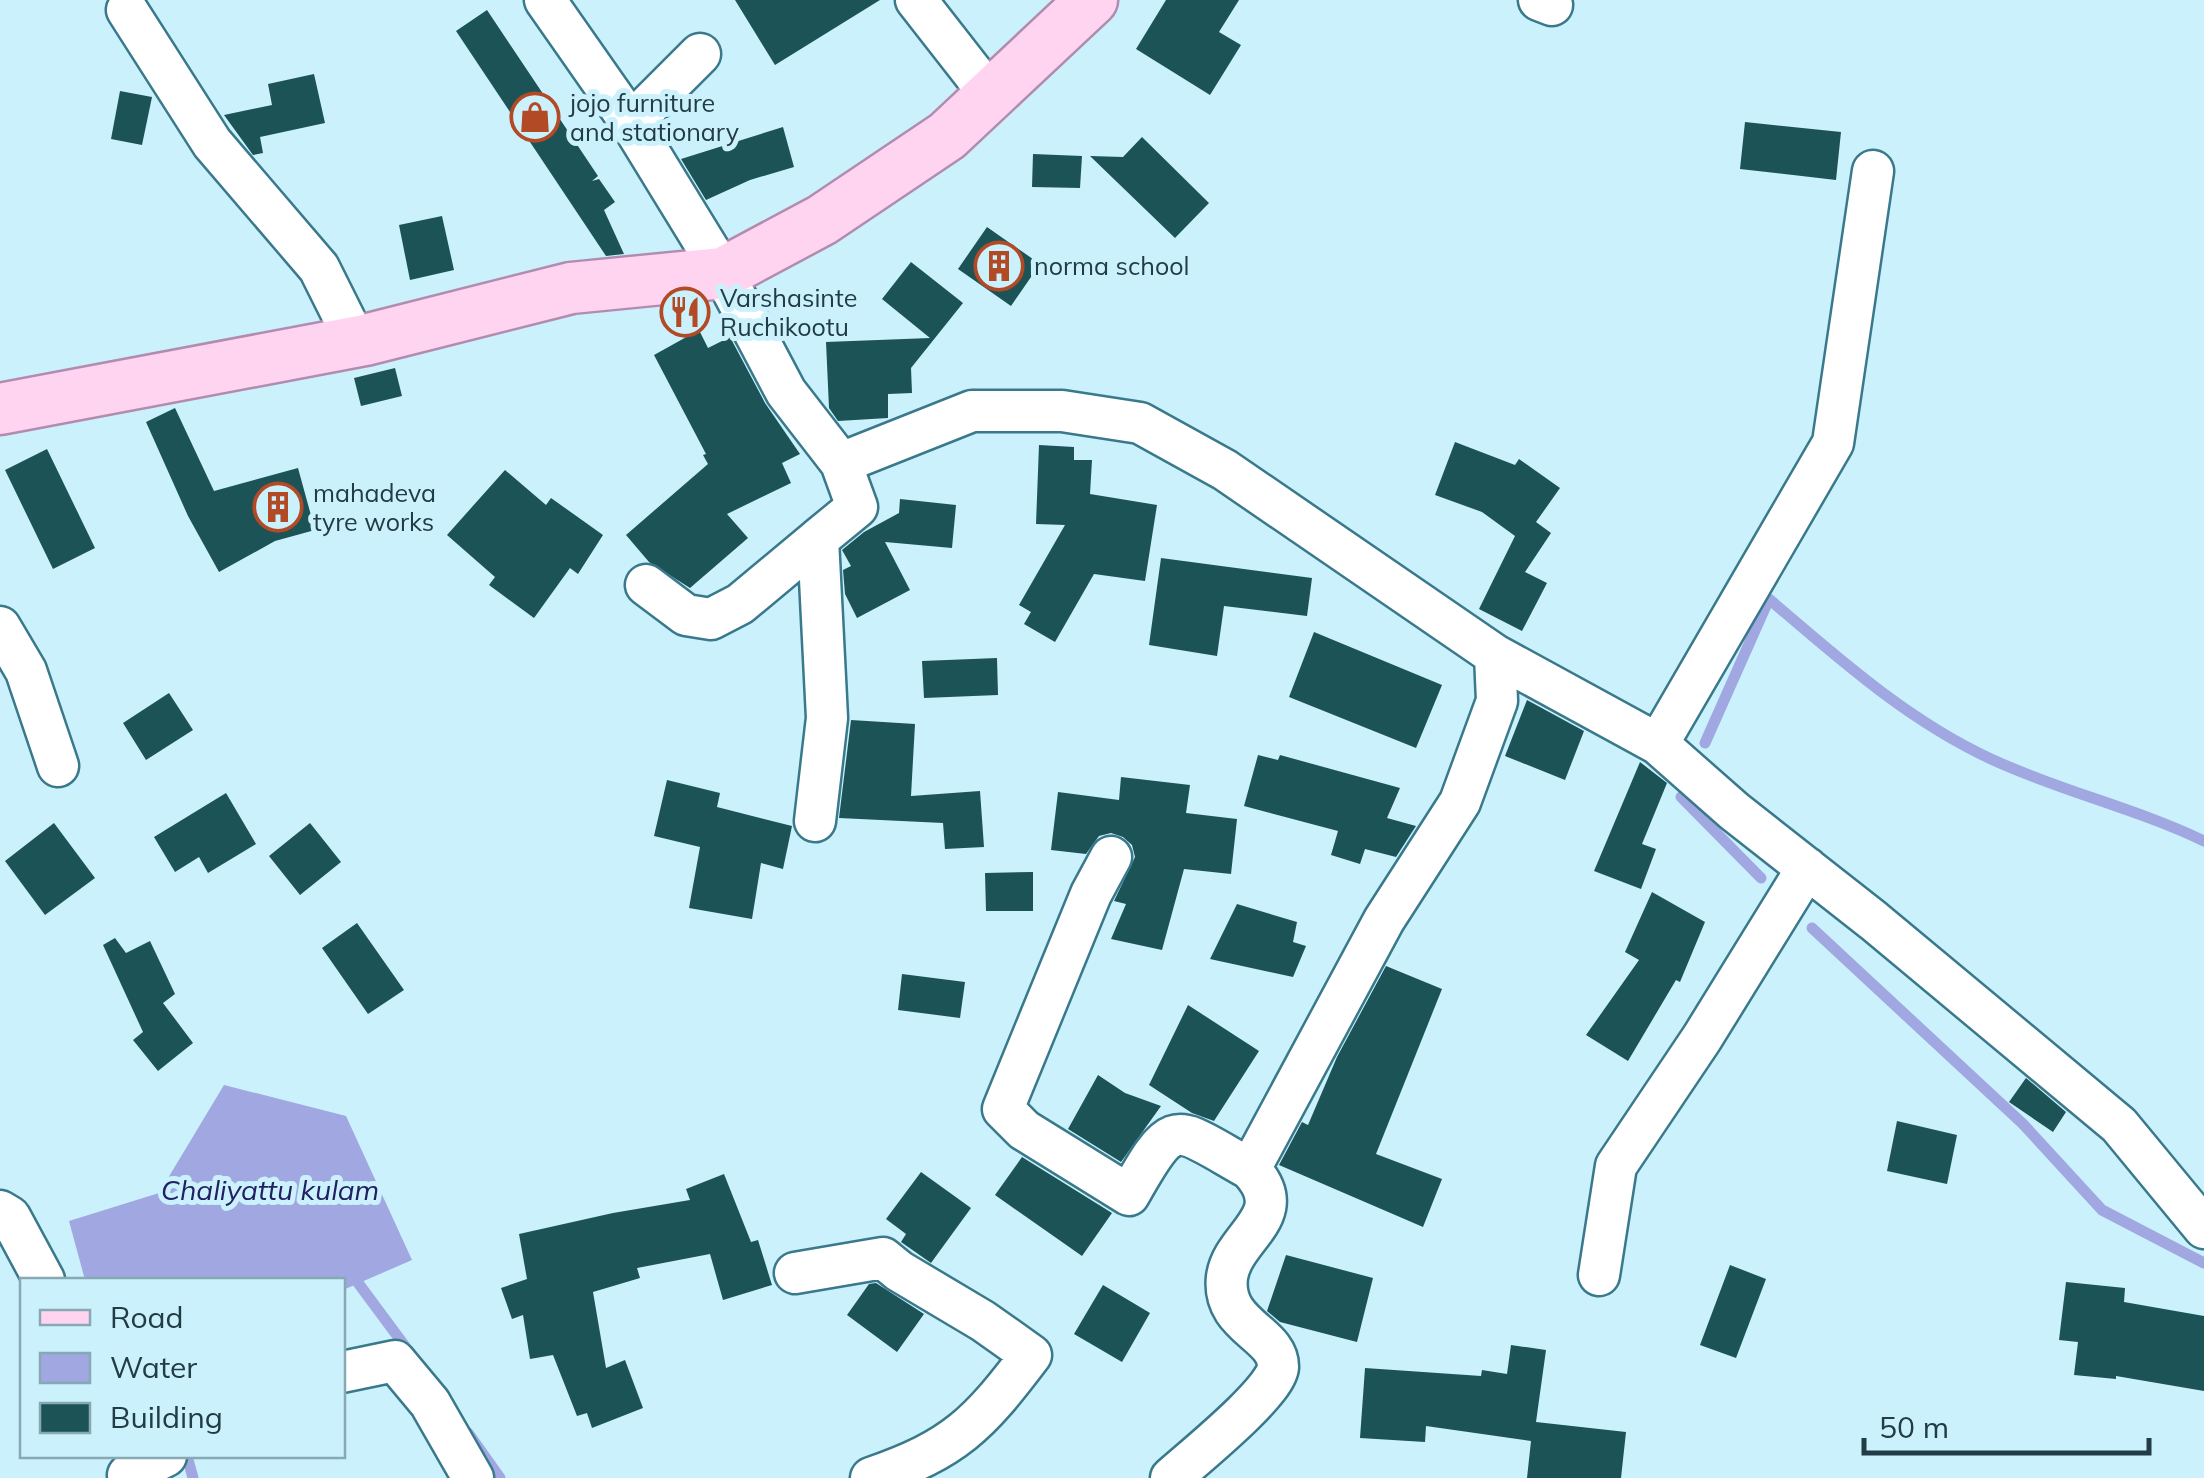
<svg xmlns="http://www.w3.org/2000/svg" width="2204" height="1478" viewBox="0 0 2204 1478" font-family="Mulish,sans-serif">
	<rect width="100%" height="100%" fill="#cbf1fd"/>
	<!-- water -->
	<path fill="#a0a7e1" d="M224,1085L346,1116L412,1260L343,1290L342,1280H85L69,1221L159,1193Z"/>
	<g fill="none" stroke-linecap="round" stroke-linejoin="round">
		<!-- stream -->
		<path stroke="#a0a7e1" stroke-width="11" d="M1705,743L1769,599C1838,658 1907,720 1991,759C2060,791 2135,808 2204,841
			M1681,797L1761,878
			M1812,928L2023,1124L2102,1210L2204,1263
			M350,1272L410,1353
			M468,1433L500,1478
			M187,1456L193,1478"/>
	</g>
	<!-- building -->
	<path fill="#1c5356" d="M735,0H880L775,65Z
		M1166,0H1239L1219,32L1241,45L1210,95L1136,49Z
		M487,10L598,176L592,181L599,179L615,202L604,210L624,254L606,256L456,31Z
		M314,74L325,123L260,137L263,153L253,155L224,115L272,105L268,84Z
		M120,91L152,97L142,145L111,139Z
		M1745,122L1841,132L1836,180L1740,169Z
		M783,127L794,167L750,180L706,200L681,159Z
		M1142,137L1209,203L1175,238L1090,156L1123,157Z
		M1033,154L1082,156L1080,188L1032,187Z
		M442,216L454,270L410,280L399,225Z
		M987,227L1040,264L1011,306L958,269Z
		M911,262L963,303L911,368L912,393L888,394V418L838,421L829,408L826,342L930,338L882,299Z
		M699,330L708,348L730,337L765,403L800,454L782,463L791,483L727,514L748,538L690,588L649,562L626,535L708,464L703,455L706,454L654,355Z
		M395,368L402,396L361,406L354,378Z
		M175,408L214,491L298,468L315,530L275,541L219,572L188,516L146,422Z
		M1455,442L1515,465L1519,459L1560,488L1536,522L1551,533L1525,572L1547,583L1522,631L1479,609L1515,536L1482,512L1435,495Z
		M1039,445L1074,447V460H1092L1090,494L1157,505L1145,581L1094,574L1055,642L1024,624L1031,612L1019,605L1065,525L1036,524Z
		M47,449L95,548L53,569L5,470Z
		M505,470L546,505L551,498L603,535L578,574L570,568L534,618L489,585L495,577L447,535Z
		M900,499L956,505L952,548L885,542L910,590L857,618L845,594L843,570L851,566L842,550L864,532L899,513Z
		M1161,558L1312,578L1307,616L1224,606L1217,656L1149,645Z
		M1314,632L1442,685L1416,748L1289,697Z
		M997,658L998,695L924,698L922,661Z
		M169,693L193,730L146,760L123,723Z
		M1527,700L1584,731L1565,780L1505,756Z
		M851,720L915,724L911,796L980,791L984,847L945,849L943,823L839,818Z
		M1258,755L1278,760L1280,755L1400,788L1387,818L1416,826L1396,857L1365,849L1360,864L1331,855L1338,831L1244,806Z
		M1640,762L1667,783L1642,844L1656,849L1641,889L1594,871Z
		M1121,777L1190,785L1186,813L1237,819L1231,874L1184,869L1162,950L1111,939L1126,904L1114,901L1135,857L1132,845L1123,837L1111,833L1099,836L1086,854L1051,850L1058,792L1119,800Z
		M667,780L720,793L717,807L792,826L783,869L761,863L752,919L689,908L700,847L654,836Z
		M226,793L256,844L208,873L199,857L175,872L154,837Z
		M54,823L95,878L45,915L5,861Z
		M310,823L341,862L300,895L269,856Z
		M1033,872V911H986L985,873Z
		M1652,892L1705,922L1680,982L1676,980L1628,1061L1586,1035L1639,960L1625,952Z
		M1237,904L1297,922L1293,942L1306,946L1293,977L1210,959Z
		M357,923L404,990L368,1014L322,948Z
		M115,938L126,953L150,941L175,994L163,1003L193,1043L158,1071L133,1040L143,1032L103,945Z
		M1386,966L1442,989L1376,1154L1442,1179L1423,1227L1279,1165L1302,1122L1308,1125L1337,1057Z
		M902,974L965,982L960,1018L898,1010Z
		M1188,1005L1259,1051L1214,1121L1192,1113L1149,1085Z
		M1098,1075L1125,1093L1161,1106L1121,1162L1068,1129Z
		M2026,1078L2066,1112L2053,1132L2009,1102Z
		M1897,1121L1957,1135L1947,1184L1887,1171Z
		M1022,1157L1112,1213L1082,1256L995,1195Z
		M921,1172L971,1208L931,1263L901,1242L906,1234L886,1219Z
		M724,1174L751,1242L758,1240L772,1285L723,1300L710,1254L637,1268L640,1278L593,1292L606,1368L625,1360L643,1408L592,1428L587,1413L577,1416L553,1355L530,1359L523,1315L512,1319L501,1288L527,1279L519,1234L613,1213L690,1200L686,1189Z
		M1286,1255L1373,1278L1357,1342L1280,1322L1267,1311Z
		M1730,1265L1766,1279L1736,1358L1700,1345Z
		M2066,1282L2125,1288L2124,1302L2204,1316V1391L2116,1376V1379L2074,1375L2078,1342L2059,1340Z
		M876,1283L924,1314L897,1352L847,1315L869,1284Z
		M1103,1285L1150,1313L1122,1362L1074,1334Z
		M1511,1345L1546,1350L1536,1422L1626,1432L1621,1478H1527L1531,1441L1426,1426L1425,1442L1360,1438L1365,1368L1481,1376L1482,1370L1507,1374Z"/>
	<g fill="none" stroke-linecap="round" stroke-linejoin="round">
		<!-- minor casing -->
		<g stroke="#39798b" stroke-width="45">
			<path id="minor" d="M545,0L631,123L723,273L786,392L841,463L972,411H1062L1140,423L1225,470L1495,655L1497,701L1460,802L1384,920L1250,1169C1173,1126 1175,1113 1129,1195L1024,1130L1003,1109L1091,894L1111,857
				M916,0L991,96
				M1539,0L1552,5
				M127,10L212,143L319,268L356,342
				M631,123L700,54
				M646,585L686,615L711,619L740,604L818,539
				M0,627L26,671L58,766
				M1495,655L1658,744L1734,811L1874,921L2119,1125L2204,1228
				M1658,744L1833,443L1873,171
				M815,821L827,718L818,539L857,507L841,463
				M0,1211L10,1217L44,1280
				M795,1273L883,1258L899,1271L983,1321L1031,1355C978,1425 955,1449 871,1478
				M1599,1275L1616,1166L1702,1038L1807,868
				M342,1372L395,1361L430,1403L473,1478
				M128,1475L166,1456
				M1171,1478C1191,1460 1277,1391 1278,1367C1279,1333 1221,1327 1227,1277C1233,1235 1294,1216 1250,1169"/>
		</g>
		<!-- major casing -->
		<g stroke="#b18cae" stroke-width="55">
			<path id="major" d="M0,409L365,340L571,288L723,273L822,220L947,136L1092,0"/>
		</g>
		<!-- minor -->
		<use href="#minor" stroke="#fff" stroke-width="40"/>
		<!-- major -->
		<use href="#major" stroke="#fed4f1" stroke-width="50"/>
	</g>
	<!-- icons -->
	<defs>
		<g id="shop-ring" transform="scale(2.5)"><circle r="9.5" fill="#cbf1fd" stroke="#b24a26" stroke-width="1.5"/><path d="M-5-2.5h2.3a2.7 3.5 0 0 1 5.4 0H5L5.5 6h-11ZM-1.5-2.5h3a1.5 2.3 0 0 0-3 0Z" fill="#b24a26"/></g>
		<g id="building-ring" transform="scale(2.5)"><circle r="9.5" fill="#cbf1fd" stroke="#b24a26" stroke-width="1.5"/><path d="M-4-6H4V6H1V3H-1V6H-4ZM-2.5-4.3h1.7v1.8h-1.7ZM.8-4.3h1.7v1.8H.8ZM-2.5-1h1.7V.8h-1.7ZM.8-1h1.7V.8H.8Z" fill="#b24a26"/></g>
		<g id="restaurant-ring" transform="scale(2.5)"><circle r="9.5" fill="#cbf1fd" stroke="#b24a26" stroke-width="1.5"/><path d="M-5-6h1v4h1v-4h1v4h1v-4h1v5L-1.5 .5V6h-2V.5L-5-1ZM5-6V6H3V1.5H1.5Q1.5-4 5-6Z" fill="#b24a26"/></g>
	</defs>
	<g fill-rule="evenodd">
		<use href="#shop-ring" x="535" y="117"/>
		<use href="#building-ring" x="999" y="266"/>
		<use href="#restaurant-ring" x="685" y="312"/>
		<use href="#building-ring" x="278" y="507"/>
	</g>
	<g text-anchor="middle" stroke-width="10" stroke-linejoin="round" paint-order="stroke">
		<!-- poi labels -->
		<g font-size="25" fill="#223c45" stroke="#cbf1fd" text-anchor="start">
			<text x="570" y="112">jojo furniture<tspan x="570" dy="29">and stationary</tspan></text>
			<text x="1034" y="275">norma school</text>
			<text x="720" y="307">Varshasinte<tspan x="720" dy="29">Ruchikootu</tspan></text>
			<text x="313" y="502">mahadeva<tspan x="313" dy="29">tyre works</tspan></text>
		</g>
		<!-- water labels -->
		<g font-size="28" font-style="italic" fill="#232062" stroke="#cbf1fd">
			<text x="270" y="1200">Chaliyattu kulam</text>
		</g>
	</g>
	<!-- legend -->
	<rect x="20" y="1278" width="325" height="180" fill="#cbf1fd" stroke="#87a9b3" stroke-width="2.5"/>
	<rect x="40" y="1310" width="50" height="15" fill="#fed4f1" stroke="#87a9b3" stroke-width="2.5"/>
	<text x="110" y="1328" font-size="30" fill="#223c45">Road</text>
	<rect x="40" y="1353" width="50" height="30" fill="#a0a7e1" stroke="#87a9b3" stroke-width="2.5"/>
	<text x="110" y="1378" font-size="30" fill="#223c45">Water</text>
	<rect x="40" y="1403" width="50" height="30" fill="#1c5356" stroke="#87a9b3" stroke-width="2.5"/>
	<text x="110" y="1428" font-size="30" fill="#223c45">Building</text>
	<!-- scale -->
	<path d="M1864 1438v15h285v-15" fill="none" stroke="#223c45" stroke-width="5"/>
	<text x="1879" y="1438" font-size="30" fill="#223c45" stroke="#cbf1fd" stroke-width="8" paint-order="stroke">50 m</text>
</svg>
